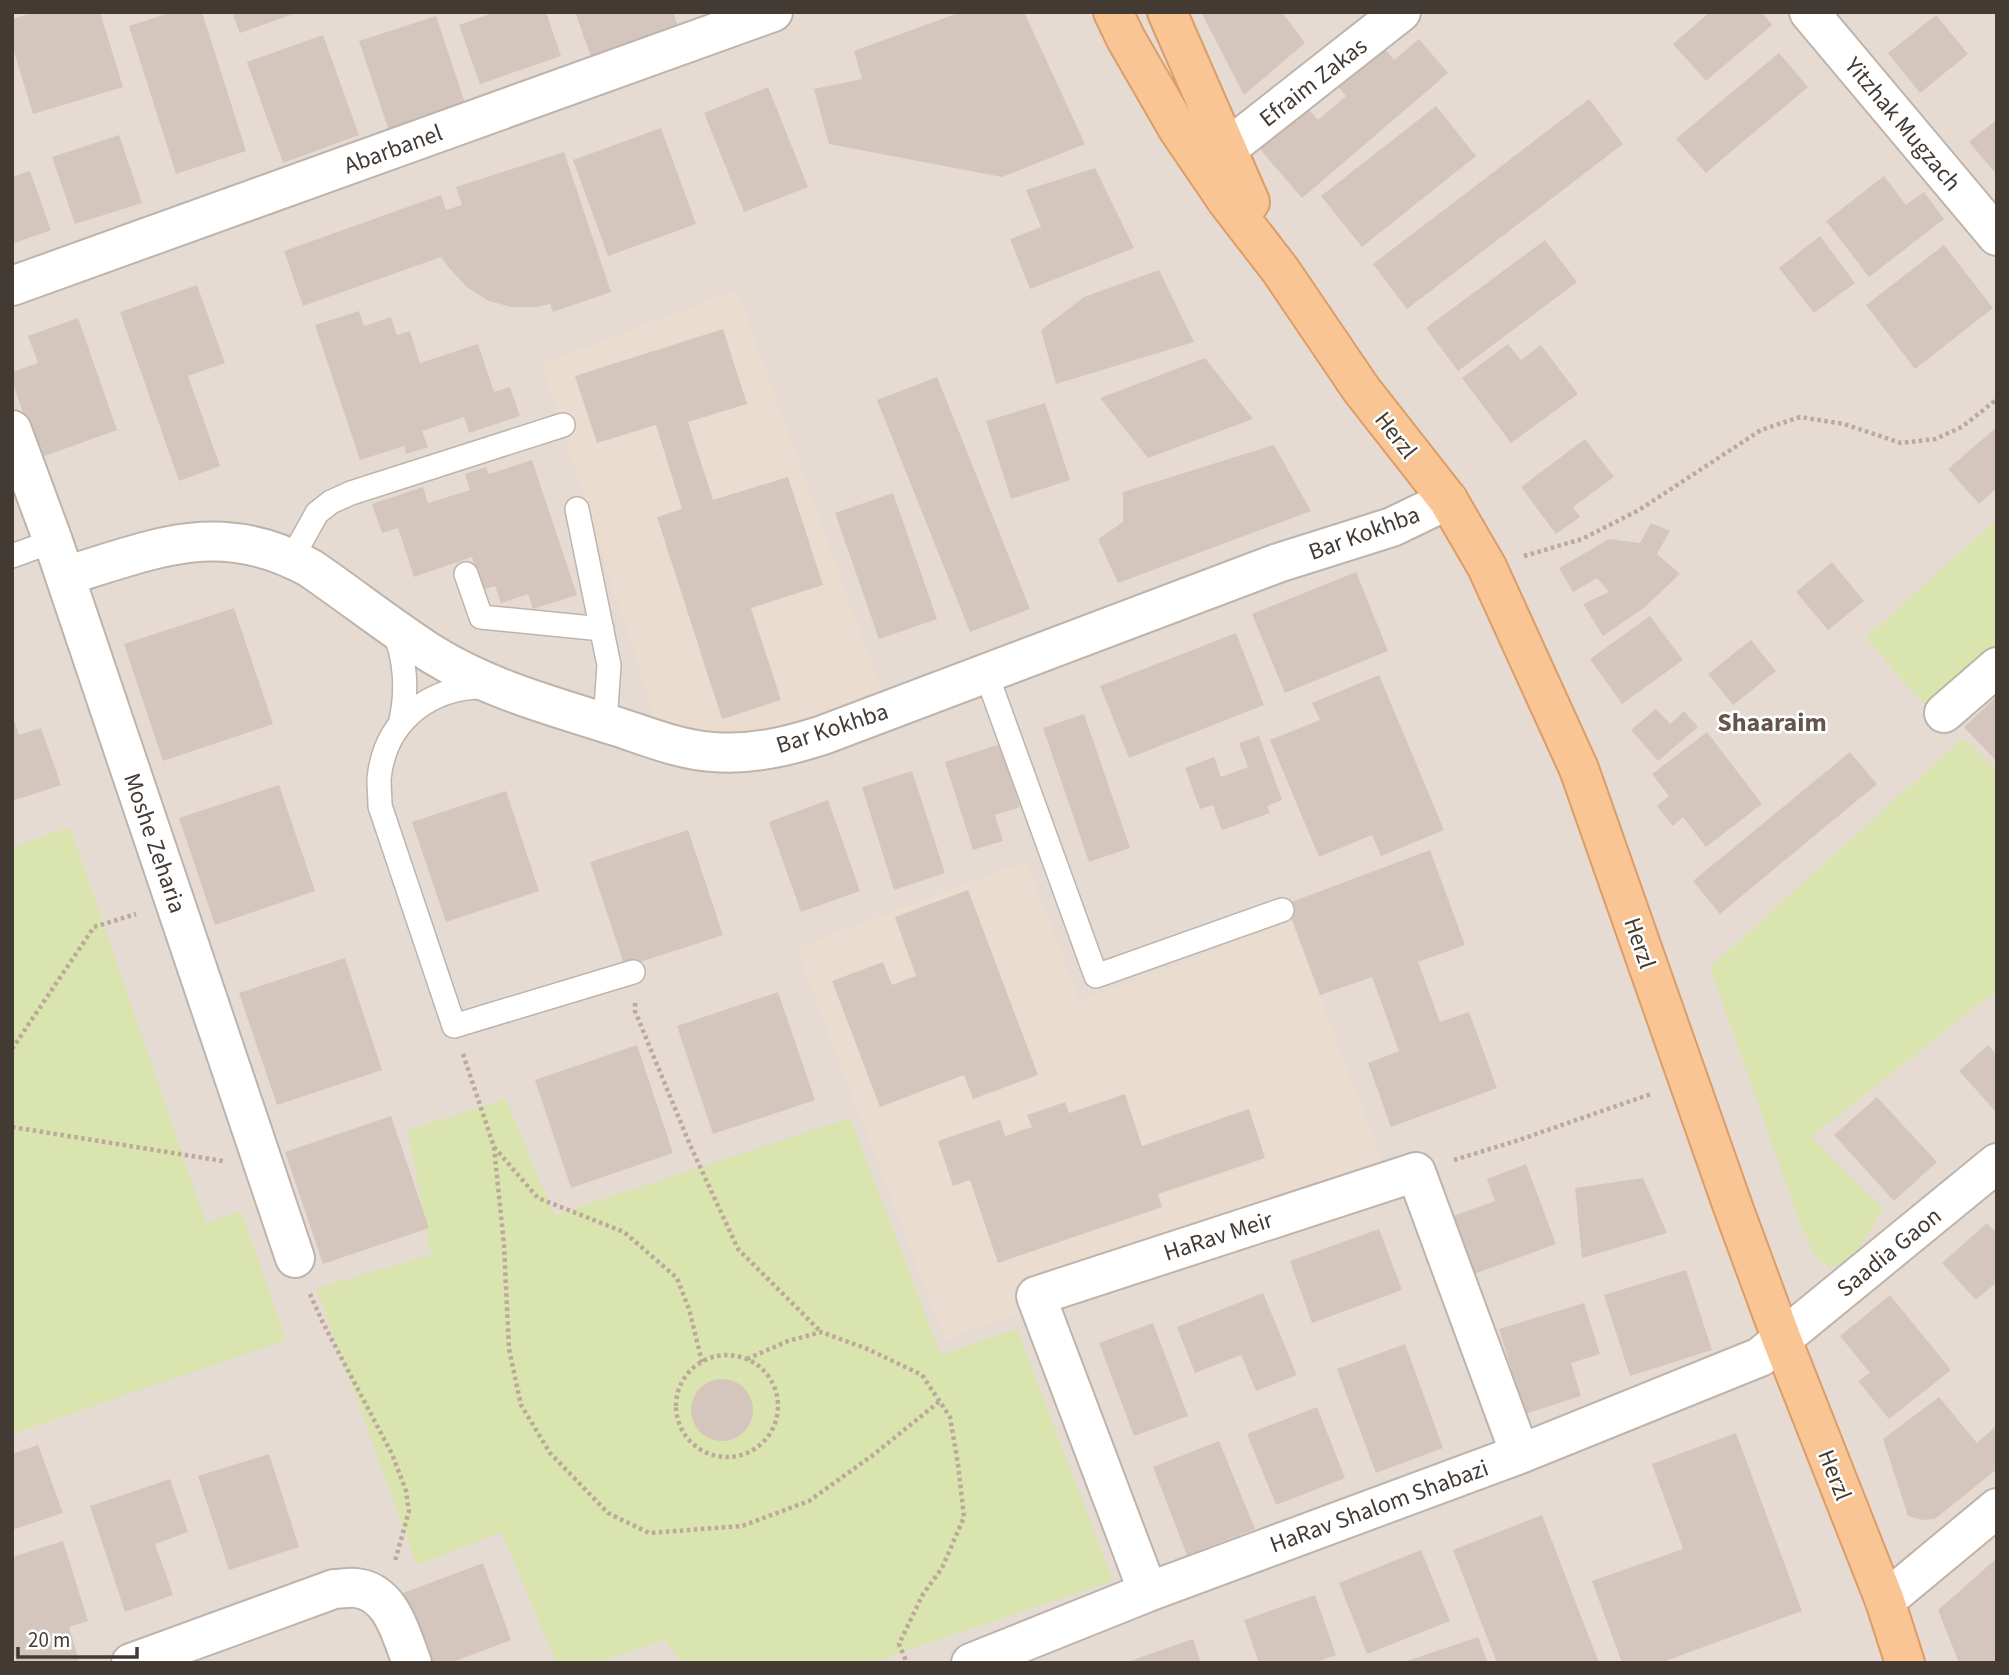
<svg xmlns="http://www.w3.org/2000/svg" width="2009" height="1675" viewBox="0 0 2009 1675" font-family="'Source Sans 3',sans-serif">
	<rect width="100%" height="100%" fill="#f1eae4"/>
	<!-- residential -->
	<path fill="#e5dbd3" d="M12,12H1997V1663H12Z"/>
	<!-- education -->
	<path fill="#eadccf" d="M737,290L886,704L739,745L657,723L541,364Z
		M1026,861L1080,1001L1291,921L1387,1173L945,1340L796,948Z"/>
	<!-- green -->
	<path fill="#d9e4ae" d="M1997,519V646L1928,708L1865,638Z
		M1963,738L1997,772V990L1811,1137L1883,1209L1852,1259L1829,1268L1816,1257L1800,1223L1710,967Z
		M70,827L206,1223L241,1211L286,1340L12,1434V847Z
		M506,1099L554,1215L850,1118L941,1355L1017,1329L1113,1581L870,1663H682L666,1640L593,1663H557L501,1532L417,1565L316,1288L431,1255L408,1130Z"/>
	<!-- building -->
	<path fill="#d5c6bd" d="M35,12H100L123,87L33,114L12,45V19Z
		M172,12H202L246,151L176,174L129,26Z
		M232,12H296V13L240,33Z
		M495,12H546L561,56L480,84L459,25Z
		M575,12H673L682,38L595,68Z
		M961,12H1024L1085,144L1002,177L829,144L814,89L862,79L854,51Z
		M1201,12H1282L1305,43L1244,95Z
		M1710,12H1762L1772,25L1706,81L1673,44Z
		M1936,15L1968,54L1920,93L1888,53Z
		M436,16L471,121L394,146L359,41Z
		M323,35L359,135L283,163L247,62Z
		M1419,39L1448,73L1302,198L1258,147L1306,106L1318,120L1346,96L1336,84L1382,45L1394,60Z
		M1779,53L1808,87L1706,173L1676,139Z
		M768,87L808,187L744,212L704,113Z
		M1589,99L1623,144L1407,309L1373,264Z
		M1436,106L1476,156L1362,247L1321,196Z
		M1997,119V175L1969,142Z
		M661,128L696,224L608,256L573,160Z
		M119,135L142,203L75,224L52,157Z
		M564,152L611,292L553,312L550,304L536,307H511L489,301L468,288L450,269L441,257L303,306L284,251L441,195L446,210L462,205L456,187Z
		M1095,168L1134,248L1030,289L1010,239L1041,227L1026,190Z
		M30,171L51,230L12,244V177Z
		M1884,176L1906,205L1924,192L1944,219L1869,277L1826,221Z
		M1820,236L1855,283L1814,313L1779,268Z
		M1545,240L1577,282L1458,371L1426,328Z
		M1944,245L1993,308L1915,369L1866,305Z
		M1159,270L1194,342L1056,384L1041,330L1084,297Z
		M197,285L225,363L188,376L220,466L179,481L120,312Z
		M359,311L364,326L391,317L397,335L410,331L420,363L478,344L494,392L510,387L520,416L469,433L464,417L422,431L428,447L406,454L404,446L360,460L315,325Z
		M78,318L117,430L39,458L12,381V372L38,363L28,336Z
		M723,329L747,404L688,422L713,500L788,477L823,585L751,608L781,700L722,719L657,517L682,509L656,425L597,443L575,376Z
		M1508,344L1521,360L1541,345L1578,394L1511,443L1462,378Z
		M1205,358L1253,419L1148,458L1100,398Z
		M937,377L1030,609L970,632L877,400Z
		M1045,403L1070,480L1011,499L986,421Z
		M1997,427V488L1979,504L1948,469Z
		M1585,439L1614,477L1573,507L1580,517L1556,534L1521,487Z
		M1274,445L1311,511L1118,583L1098,539L1123,522V492Z
		M532,460L577,595L533,609L528,594L501,603L495,586L482,590L472,557L414,577L398,528L382,533L372,504L423,487L428,503L470,490L465,474L486,467L489,474Z
		M893,493L937,619L879,639L835,513Z
		M1651,523L1670,531L1657,554L1680,574L1645,607L1603,636L1583,604L1609,592L1597,578L1573,592L1559,568L1609,539L1640,543Z
		M1832,562L1864,601L1828,630L1796,592Z
		M1356,572L1388,651L1285,693L1252,614Z
		M234,608L273,724L163,761L124,644Z
		M1650,616L1683,660L1622,704L1590,659Z
		M1236,633L1264,705L1129,758L1100,686Z
		M1751,640L1776,671L1733,705L1708,674Z
		M1379,675L1444,830L1381,856L1372,835L1319,857L1270,740L1320,720L1312,703Z
		M1997,696V762L1964,727Z
		M1656,709L1670,724L1684,711L1698,727L1658,761L1631,730Z
		M1084,714L1130,848L1089,862L1043,728Z
		M15,722L19,735L41,728L61,785L12,801V723Z
		M1707,732L1762,804L1706,847L1683,817L1673,826L1657,806L1669,796L1652,774Z
		M1259,736L1282,800L1267,806L1270,813L1222,830L1213,805L1200,809L1185,768L1214,757L1221,777L1248,767L1239,743Z
		M1000,744L1020,807L995,815L1003,841L973,850L945,762Z
		M1850,752L1877,784L1720,914L1693,881Z
		M912,771L945,873L894,890L862,787Z
		M279,785L315,891L215,925L179,818Z
		M506,791L539,891L446,922L412,822Z
		M828,800L860,891L801,912L769,822Z
		M688,830L723,935L625,967L590,862Z
		M1430,850L1465,945L1418,962L1440,1022L1469,1012L1497,1088L1391,1127L1368,1063L1399,1051L1372,977L1320,995L1286,904Z
		M968,890L1038,1075L973,1099L964,1075L880,1107L832,981L883,962L892,985L916,976L895,917Z
		M345,958L382,1070L277,1105L239,993Z
		M778,992L815,1100L713,1134L677,1026Z
		M637,1045L673,1153L571,1188L535,1080Z
		M1988,1045L1997,1055V1113L1959,1071Z
		M1125,1094L1142,1146L1249,1109L1265,1158L1158,1194L1162,1207L998,1263L970,1180L953,1186L938,1141L1000,1120L1005,1136L1032,1127L1027,1115L1065,1102L1069,1113Z
		M1877,1097L1937,1162L1894,1201L1834,1135Z
		M391,1116L429,1228L323,1264L285,1152Z
		M1526,1164L1556,1244L1463,1278L1442,1220L1495,1201L1487,1179Z
		M1643,1178L1667,1233L1582,1258L1575,1188Z
		M1987,1223L1997,1233V1282L1976,1300L1942,1263Z
		M1379,1229L1402,1290L1312,1323L1290,1261Z
		M1686,1270L1712,1350L1630,1376L1604,1295Z
		M1263,1293L1297,1375L1256,1391L1241,1355L1195,1373L1177,1327Z
		M1890,1295L1951,1370L1889,1419L1858,1381L1870,1373L1840,1336Z
		M1584,1303L1600,1354L1571,1363L1581,1396L1525,1414L1499,1329Z
		M1153,1323L1188,1416L1134,1436L1099,1343Z
		M1405,1344L1443,1448L1376,1473L1337,1369Z
		M691 1410a31 31 0 1 1 62 0a31 31 0 1 1-62 0Z
		M1939,1397L1977,1443L1997,1425V1469L1935,1519L1922,1520L1908,1516L1883,1439Z
		M1317,1407L1345,1478L1276,1505L1247,1434Z
		M1736,1433L1802,1611L1660,1663H1622L1592,1581L1683,1549L1652,1464Z
		M1219,1441L1255,1529L1187,1555L1153,1467Z
		M38,1445L63,1513L12,1530V1454Z
		M269,1454L299,1547L229,1570L198,1476Z
		M170,1479L188,1532L155,1544L173,1595L125,1612L90,1506Z
		M1542,1515L1599,1663H1497L1453,1550Z
		M63,1541L88,1621L69,1627L79,1660L72,1663H17L12,1646V1557Z
		M1421,1550L1450,1621L1367,1654L1339,1583Z
		M1997,1558V1663H1959L1938,1610Z
		M483,1563L511,1640L450,1663H420L395,1596Z
		M1315,1595L1336,1655L1314,1663H1259L1244,1620Z
		M1478,1637L1488,1663H1404V1662Z
		M1193,1639L1201,1663H1127V1662Z"/>
	<g fill="none" stroke-linecap="round" stroke-linejoin="round">
		<!-- service casing -->
		<g stroke="#bfb3aa" stroke-width="26">
			<path id="service" d="M577,509L609,665L605,723
				M12,556L53,541
				M292,558L317,513L331,502L351,493L563,425
				M466,574L481,617L602,629
				M392,627C406,656 408,693 400,724
				M986,673L1096,976L1282,910
				M489,687C432,685 385,719 379,779C379,788 380,797 380,806L454,1026L633,972"/>
		</g>
		<!-- minor casing -->
		<g stroke="#bfb3aa" stroke-width="42">
			<path id="minor" d="M1809,12L1997,236
				M1227,154L1237,141L1401,12
				M12,286L773,12
				M12,430L53,541L295,1258
				M65,576C155,549 220,518 310,568C351,596 390,627 432,654C488,689 553,706 615,726C647,736 679,750 713,752C751,755 786,747 823,735L1278,563L1392,527L1448,500
				M1944,713L1997,667
				M1148,1592L1036,1296L1416,1172L1520,1454
				M1885,1601L1997,1508
				M131,1663L334,1589C341,1589 349,1587 356,1588C392,1592 401,1635 412,1663
				M971,1663L1148,1592L1520,1454L1760,1357L1997,1163"/>
		</g>
		<!-- primary casing -->
		<g stroke="#dd9d66" stroke-width="42">
			<path id="primary" d="M1113,12L1126,39L1178,129L1227,201L1281,271L1361,389L1448,500L1487,567L1579,769L1733,1207L1782,1340L1885,1601L1905,1663
				M1167,12L1250,202"/>
		</g>
		<!-- path -->
		<path stroke="#bda899" stroke-width="4.5" stroke-dasharray="3.5 3.5" stroke-linecap="butt" d="M1524,556L1582,539L1639,510L1761,430L1800,417L1844,424L1901,443L1935,439L1962,427L1997,399
			M635,1003V1011L690,1145L738,1249L820,1331
			M12,1049L94,927L136,914
			M463,1054L494,1147L504,1245L509,1349L521,1405L550,1453L608,1513L649,1533L742,1526L809,1501L873,1455L940,1401
			M12,1127L223,1161
			M494,1147L538,1198L624,1232L677,1278L689,1309L702,1362
			M1454,1160L1516,1141L1651,1094
			M310,1294L323,1323L392,1454L406,1491L409,1511L395,1561
			M676 1406a51 51 0 1 1 102 0a51 51 0 1 1-102 0Z
			M747,1359L788,1341L821,1332L865,1348L922,1375L950,1417L958,1464L964,1517L942,1568L923,1594L899,1644L907,1663"/>
		<!-- service -->
		<use href="#service" stroke="#fff" stroke-width="23"/>
		<!-- minor -->
		<use href="#minor" stroke="#fff" stroke-width="38"/>
		<!-- primary -->
		<use href="#primary" stroke="#f9c595" stroke-width="38"/>
	</g>
	<g text-anchor="middle" stroke-width="5" stroke-linejoin="round" paint-order="stroke">
		<!-- street labels -->
		<g font-size="24" fill="#433a34" stroke="#fff">
			<text transform="translate(1313 82) rotate(-38)" y="8">Efraim Zakas</text>
			<text transform="translate(1903 124) rotate(50)" y="8">Yitzhak Mugzach</text>
			<text transform="translate(393 149) rotate(-20)" y="8">Abarbanel</text>
			<text transform="translate(1396 435) rotate(52)" y="8">Herzl</text>
			<text transform="translate(1364 533) rotate(-20)" y="8">Bar Kokhba</text>
			<text transform="translate(832 728) rotate(-18)" y="8">Bar Kokhba</text>
			<text transform="translate(155 843) rotate(71)" y="8">Moshe Zeharia</text>
			<text transform="translate(1640 943) rotate(71)" y="8">Herzl</text>
			<text transform="translate(1218 1236) rotate(-18)" y="8">HaRav Meir</text>
			<text transform="translate(1889 1252) rotate(-39)" y="8">Saadia Gaon</text>
			<text transform="translate(1835 1475) rotate(68)" y="8">Herzl</text>
			<text transform="translate(1379 1506) rotate(-20)" y="8">HaRav Shalom Shabazi</text>
		</g>
		<!-- neighbourhood labels -->
		<g font-size="26" font-weight="bold" fill="#65554c" stroke="#fff">
			<text x="1772" y="731">Shaaraim</text>
		</g>
	</g>
	<!-- border -->
	<rect width="2009" height="1675" fill="none" stroke="#433a34" stroke-width="28"/>
	<!-- scale -->
	<path d="M18 1647v10h119v-10" fill="none" stroke="#433a34" stroke-width="3.5"/>
	<text x="28" y="1647" font-size="21" fill="#433a34" stroke="#ffffff" stroke-width="5" paint-order="stroke">20 m</text>
</svg>
